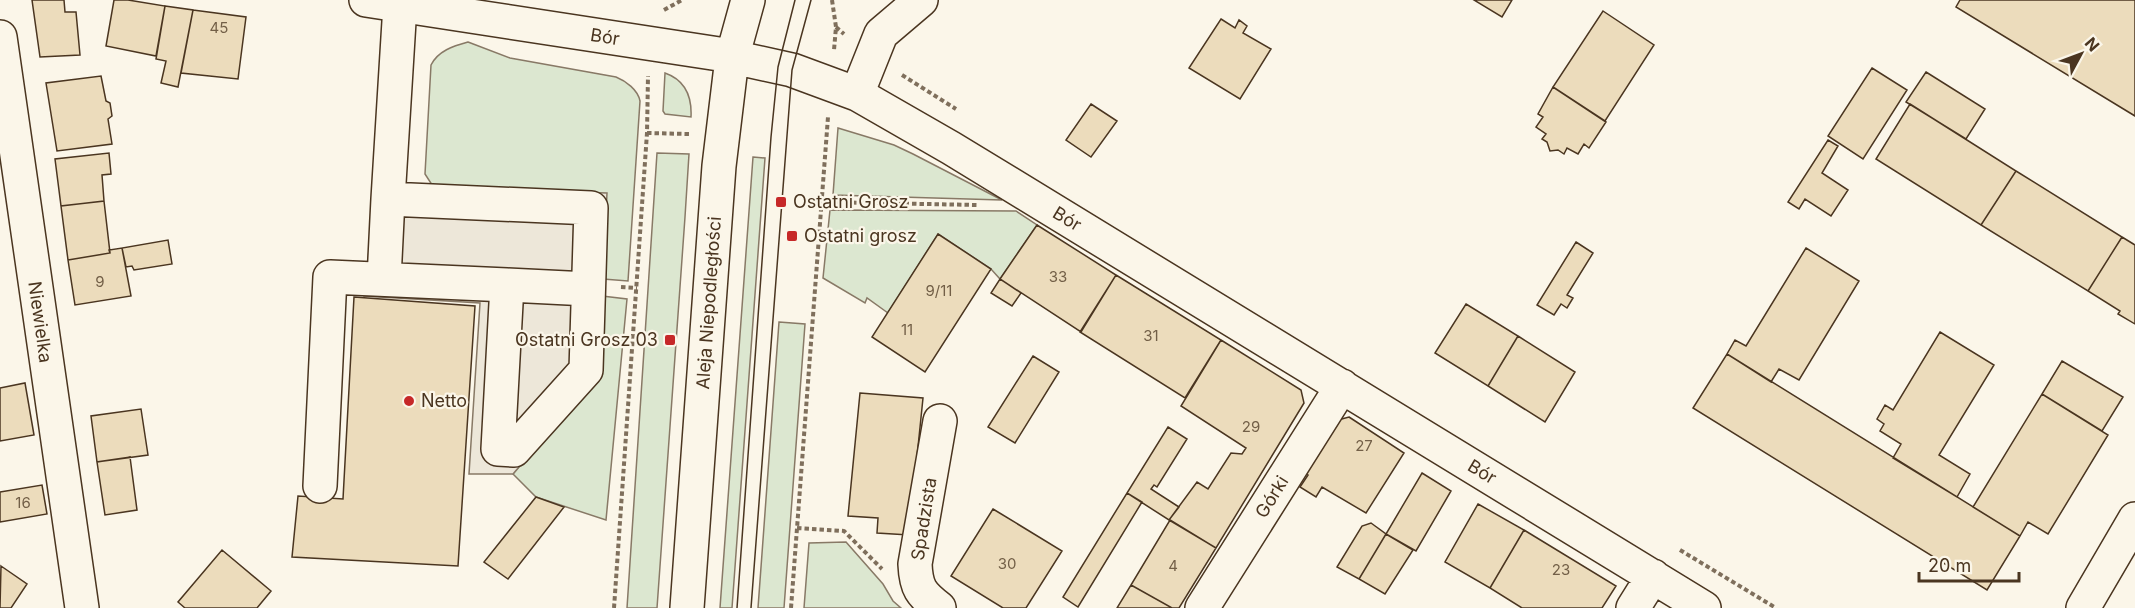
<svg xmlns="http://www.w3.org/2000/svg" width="2135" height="608" viewBox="0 0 2135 608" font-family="Inter,sans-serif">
	<rect width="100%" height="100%" fill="#fbf6e9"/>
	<!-- green -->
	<path fill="#dce7d0" stroke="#887966" stroke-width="1.5" d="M468,42L510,58L616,77C626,81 638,90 640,101L628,281L603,279L434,188L425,174L431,65C438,51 453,46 468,42Z
		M665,73C685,80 692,97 691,117L665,114L663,111Z
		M838,128L894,145L913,154L1002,200L833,195Z
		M657,153L689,154L685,217L657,608H627Z
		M753,157L765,158L732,608H720Z
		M830,210L1016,211L1037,225L1000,279L991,269L938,234L888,313L867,298L865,303L823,278Z
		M602,296L627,299L606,520L536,497L513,474L598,374Z
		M779,322L805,324L784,608H758Z
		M846,542L883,584L893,601L901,608H804L809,543Z"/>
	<!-- parking -->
	<path fill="#ede7d9" stroke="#887966" stroke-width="1.5" d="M376,186L607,193L598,374L513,474H469L480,303L364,296Z"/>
	<!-- building -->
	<path fill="#ecdcbc" stroke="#4a3520" stroke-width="1.5" d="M32,0H64L65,12H76L80,55L40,57Z
		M114,0H128L165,6L156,56L106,46Z
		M1474,0H1512L1502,17Z
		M1960,0H2135V116L1956,7Z
		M165,6L193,10L178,87L161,83L166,61L156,59Z
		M193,10L246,17L238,79L181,73Z
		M1603,11L1654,45L1605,121L1553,87Z
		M1221,19L1235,28L1239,20L1247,26L1243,33L1271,49L1240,99L1189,68Z
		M1872,68L1907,90L1863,159L1828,136Z
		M1926,72L1985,109L1966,139L1906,102Z
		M101,76L106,101L110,103L112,116L108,119L112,144L57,151L46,83Z
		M1553,87L1606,122L1589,148L1584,144L1578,154L1567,148L1564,154L1558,150L1550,151L1547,142L1542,139L1546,134L1536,127L1543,117L1538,114Z
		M1091,104L1117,121L1091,157L1066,140Z
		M1910,104L2016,171L1981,225L1876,159Z
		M1828,140L1838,146L1822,173L1848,190L1831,216L1805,199L1799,209L1788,202Z
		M109,153L111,174L102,175L104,201L61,206L55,159Z
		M2016,171L2122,237L2088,291L1981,225Z
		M104,201L110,253L68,260L61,206Z
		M1037,225L1116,275L1081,332L1000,279Z
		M938,234L991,269L925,372L872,337Z
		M2122,237L2135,245V324L2118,314L2120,311L2088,291Z
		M168,240L172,264L134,270L132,266L126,267L122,248Z
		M1576,242L1593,253L1567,295L1573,298L1567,308L1561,304L1554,315L1537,305Z
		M122,248L131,296L75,305L68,260L110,253L109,250Z
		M1806,248L1859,281L1799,380L1779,369L1771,382L1727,354L1735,340L1746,346Z
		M1116,275L1221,340L1185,398L1080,332Z
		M1000,279L1021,293L1012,306L991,293Z
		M354,297L475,306L458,566L292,557L298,496L343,499Z
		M1466,304L1518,336L1488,386L1435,353Z
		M1940,332L1994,365L1939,455L1970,474L1957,497L1893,458L1901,444L1880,431L1884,424L1877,419L1885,405L1893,410Z
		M1518,336L1575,372L1545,422L1488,386Z
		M1221,340L1301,390L1304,403L1216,548L1169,520L1197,482L1208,489L1231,453L1242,454L1246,448L1181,406Z
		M1727,354L2020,536L1987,590L1693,408Z
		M1033,356L1059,372L1015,443L988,427Z
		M2062,361L2123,397L2102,431L2042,394Z
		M25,383L34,435L0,441V388Z
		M860,393L923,398L909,535L877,533L878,518L848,516Z
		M2042,394L2108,435L2048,534L2028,522L2020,536L1973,507Z
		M141,409L148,455L97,462L91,416Z
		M1349,417L1404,453L1366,513L1322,487L1316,497L1300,487L1308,475L1303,473L1338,420Z
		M1168,427L1187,439L1157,487L1154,485L1151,489L1179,507L1169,520L1127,493Z
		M130,457L137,510L105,515L97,462Z
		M1422,473L1451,491L1416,551L1386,534Z
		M42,485L47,514L0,522V492Z
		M1127,493L1142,502L1078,607L1063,597Z
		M536,497L564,507L508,579L484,562Z
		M1478,504L1524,530L1490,588L1445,562Z
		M993,509L1062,551L1026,608H1003L951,576Z
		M1170,520L1216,548L1179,608H1172L1131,585Z
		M1371,523L1386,534L1359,579L1337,567L1362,526Z
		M1524,530L1616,586L1602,608H1522L1490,588Z
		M1386,534L1413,550L1385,594L1359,579Z
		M222,550L271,591L257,608H185L178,602Z
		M1,566L27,584L11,608H0Z
		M1131,585L1172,608H1117Z"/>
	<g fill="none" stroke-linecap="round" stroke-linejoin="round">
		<!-- minor casing -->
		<g stroke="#4a3520" stroke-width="36">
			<path id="minor" d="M366,0L719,54L792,70L857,94L951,148L1704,608
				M0,37L82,608
				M857,94L881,34L921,0
				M388,199L400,5
				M507,285L588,289
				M320,486L330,277L507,285L498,449L514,450L586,370L591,208L388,199L384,279
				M687,608L719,166L732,58L748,0
				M939,608C921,594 916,588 915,564L940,421
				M1202,608L1342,386
				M1633,608L1653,576
				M2083,608L2135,519"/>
		</g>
		<!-- path -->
		<path stroke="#7f6f5c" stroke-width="4" stroke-dasharray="4.5 3" stroke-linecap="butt" d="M832,0L836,27L834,50
			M664,10L682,0
			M836,27L844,34
			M902,75L956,109
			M647,133L689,134
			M822,202L977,205
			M621,287L637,288
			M797,528L844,531L882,569
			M1680,550L1776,608
			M614,608L647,133L648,76
			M791,608L828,117"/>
		<!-- minor -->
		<use href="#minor" stroke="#fbf6e9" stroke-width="33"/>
		<!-- tram -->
		<path stroke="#4a3520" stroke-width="1.5" d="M737,608L771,137L778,67L795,0
			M751,608L792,70L811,0"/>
	</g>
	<!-- markers -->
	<g fill="#c62828" stroke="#fbf6e9" stroke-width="2">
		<rect x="775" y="196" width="12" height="12" rx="3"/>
		<rect x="786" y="230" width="12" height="12" rx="3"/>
		<rect x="664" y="334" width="12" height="12" rx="3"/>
		<circle cx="409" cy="401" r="6"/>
	</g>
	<g text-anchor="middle" stroke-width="4.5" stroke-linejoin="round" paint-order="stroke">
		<!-- number labels -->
		<g font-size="15" fill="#725f47">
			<text x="219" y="33">45</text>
			<text x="1058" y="282">33</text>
			<text x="100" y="287">9</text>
			<text x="939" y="296">9/11</text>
			<text x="907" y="335">11</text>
			<text x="1151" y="341">31</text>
			<text x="1251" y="432">29</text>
			<text x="1364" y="451">27</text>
			<text x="23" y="508">16</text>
			<text x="1007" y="569">30</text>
			<text x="1173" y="571">4</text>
			<text x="1561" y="575">23</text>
		</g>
		<!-- street labels -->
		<g font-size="18" fill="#4a3520" stroke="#fbf6e9">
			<text transform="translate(605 37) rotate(9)" y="6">Bór</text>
			<text transform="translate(1067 219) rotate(31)" y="6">Bór</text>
			<text transform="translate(709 303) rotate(-86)" y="6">Aleja Niepodległości</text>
			<text transform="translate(40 322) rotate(82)" y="6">Niewielka</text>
			<text transform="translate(1482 472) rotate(31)" y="6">Bór</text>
			<text transform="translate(1272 497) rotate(-58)" y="6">Górki</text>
			<text transform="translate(924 519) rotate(-81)" y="6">Spadzista</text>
		</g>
		<!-- poi labels -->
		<g font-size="18" fill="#4a3520" stroke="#fbf6e9" text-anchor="start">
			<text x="793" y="208">Ostatni Grosz</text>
			<text x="804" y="242">Ostatni grosz</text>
			<text x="658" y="346" text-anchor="end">Ostatni Grosz 03</text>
			<text x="421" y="407">Netto</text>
		</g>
	</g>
	<!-- north arrow -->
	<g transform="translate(2081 54) rotate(49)" stroke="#fbf6e9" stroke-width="4.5" paint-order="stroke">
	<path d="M0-4.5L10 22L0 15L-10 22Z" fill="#4a3520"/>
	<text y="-9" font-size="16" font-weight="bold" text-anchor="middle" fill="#4a3520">N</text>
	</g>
	<!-- scale -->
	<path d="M1919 572v9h100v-9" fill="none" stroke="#4a3520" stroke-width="3"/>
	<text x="1928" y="572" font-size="18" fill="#4a3520" stroke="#fbf6e9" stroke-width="4.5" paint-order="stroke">20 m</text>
</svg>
